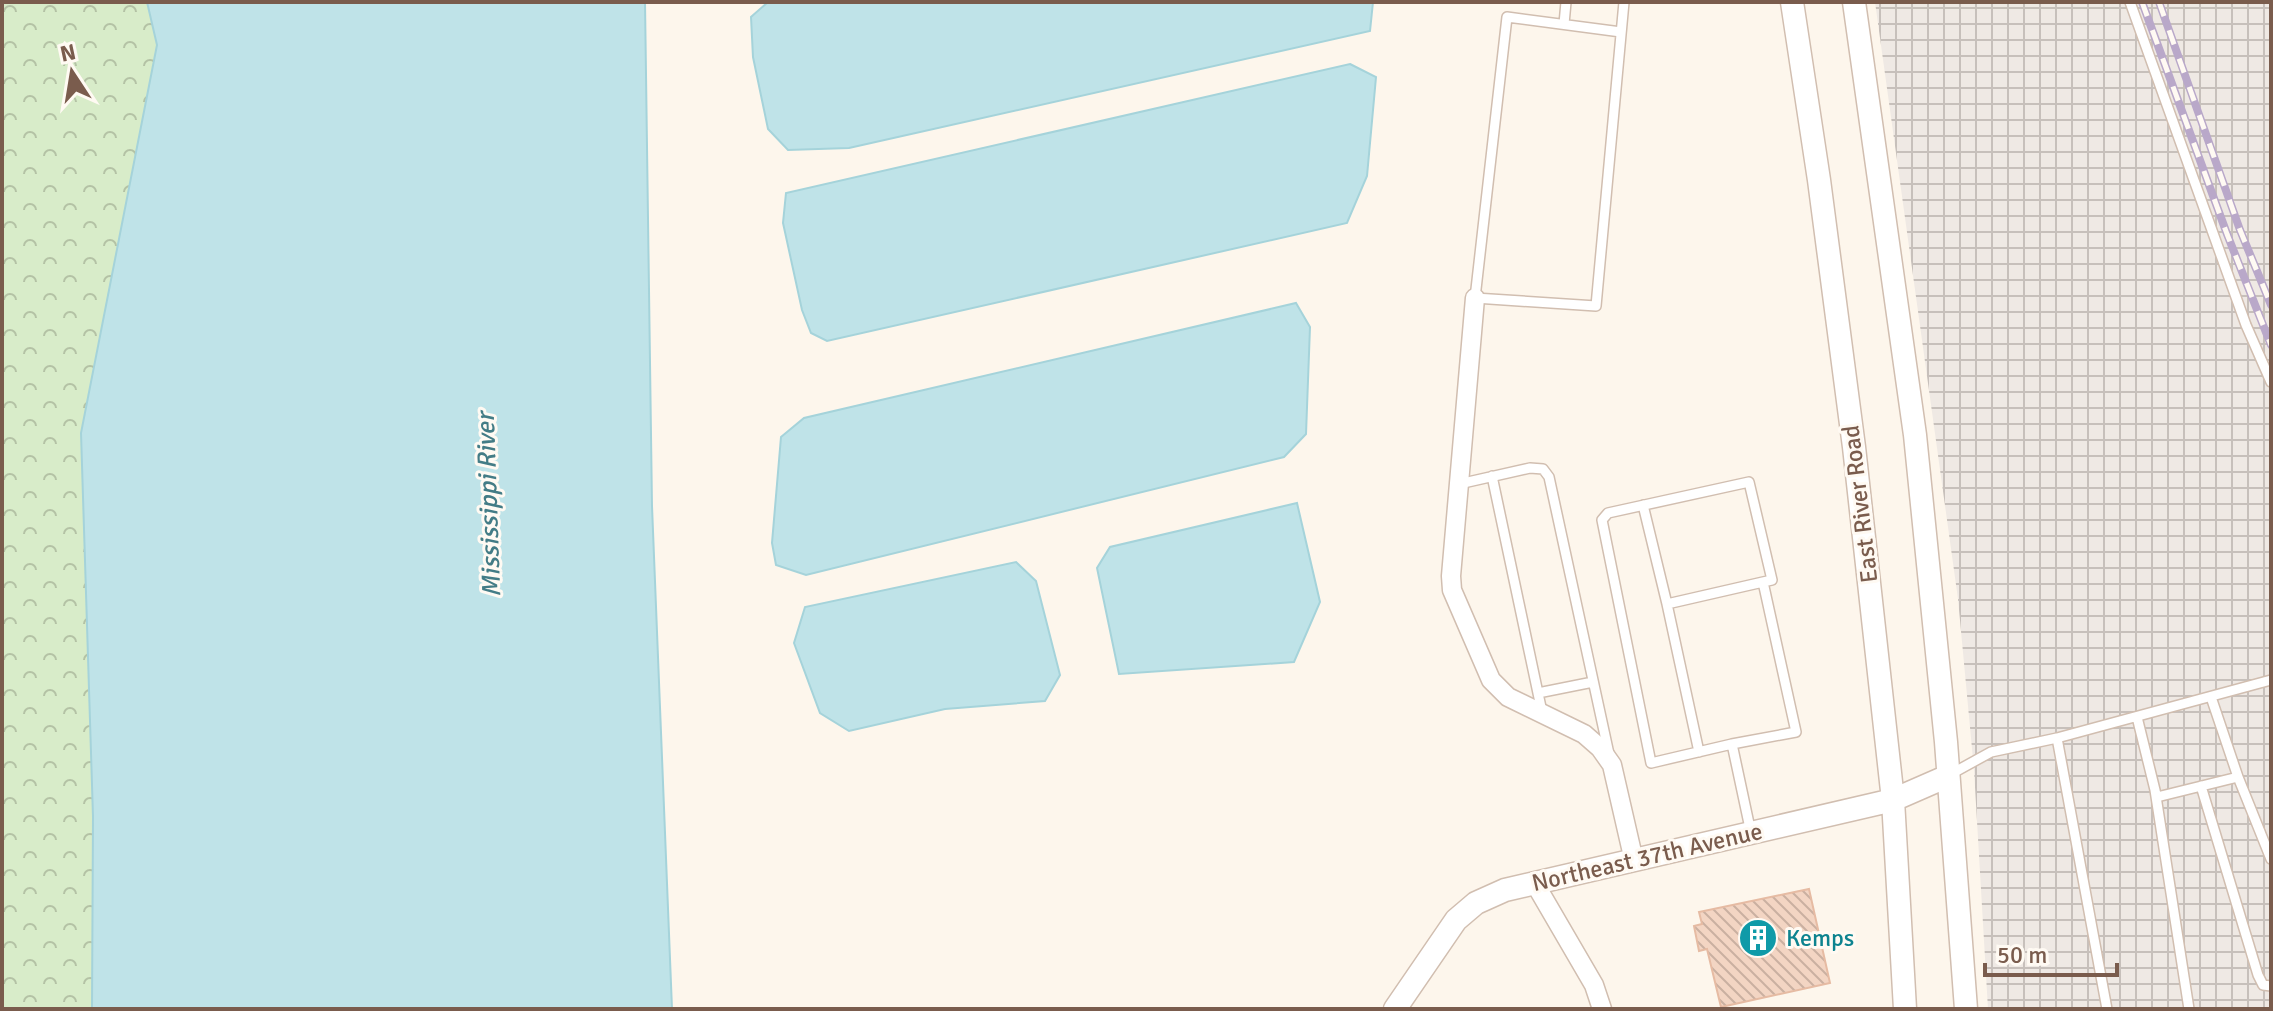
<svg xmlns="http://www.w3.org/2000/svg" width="2273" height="1011" viewBox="0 0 2273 1011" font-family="Signika,sans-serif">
	<defs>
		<pattern id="industrial-grid" width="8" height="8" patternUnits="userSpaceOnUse" patternTransform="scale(2)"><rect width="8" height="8" fill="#efe9e4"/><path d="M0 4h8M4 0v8" fill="none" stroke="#c7c0bb"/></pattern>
		<pattern id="forest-crowns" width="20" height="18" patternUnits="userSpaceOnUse" patternTransform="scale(2)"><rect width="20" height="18" fill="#d8ecc9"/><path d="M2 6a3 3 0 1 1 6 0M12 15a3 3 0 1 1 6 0" fill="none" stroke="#b4c2a5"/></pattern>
		<pattern id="building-back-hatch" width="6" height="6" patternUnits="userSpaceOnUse" patternTransform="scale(2)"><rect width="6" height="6" fill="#f3d5c3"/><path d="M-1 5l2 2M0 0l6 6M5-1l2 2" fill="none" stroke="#cab0a1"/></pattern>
	</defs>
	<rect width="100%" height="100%" fill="#fdf6ec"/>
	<!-- industrial -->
	<path fill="url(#industrial-grid)" d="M1875,2H2271V1009H1988L1974,770L1958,599Z"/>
	<!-- forest -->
	<path fill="url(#forest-crowns)" d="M2,2H147L157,45L81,433L93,817L92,1009H2Z"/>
	<!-- water -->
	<path fill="#bfe3e8" stroke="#a5d3da" stroke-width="2" d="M147,2H645L652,506L672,1009H92L93,817L81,433L157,45Z
		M768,2H1373L1370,31L849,148L788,150L768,129L753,57L751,17Z
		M1350,64L1376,77L1367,176L1347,223L827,341L811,333L802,310L783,223L786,193Z
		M1296,303L1310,327L1306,434L1284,457L806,575L776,565L772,543L781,437L804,418Z
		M1297,503L1320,602L1294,662L1119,674L1097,568L1110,547Z
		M1016,562L1036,581L1060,675L1045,701L945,709L849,731L820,713L794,643L805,607Z"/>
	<!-- building -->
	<path fill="url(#building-back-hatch)" stroke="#e6bba3" stroke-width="2" d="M1809,889L1830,983L1721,1007L1707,949L1699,951L1694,926L1702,924L1699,912Z"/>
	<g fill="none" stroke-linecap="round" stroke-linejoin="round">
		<!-- service casing -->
		<g stroke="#d1beb0" stroke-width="12">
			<path id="service" d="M2130,2L2246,325L2271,382
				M1564,24L1566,2
				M1621,32L1507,17L1475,298L1596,306L1624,2
				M1492,476L1542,712
				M1459,484L1530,468L1543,469L1549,477L1609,754
				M1643,505L1667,604
				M1538,693L1593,682
				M2137,717L2155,790L2189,1009
				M2057,738L2107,1009
				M1732,744L1796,732L1763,582L1772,580L1749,482L1608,513L1602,520L1651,763L1732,744L1751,833
				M1699,752L1667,604L1763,582
				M1951,774L1991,752L2057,738L2271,680
				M2238,777L2271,859
				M2201,786L2258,975L2263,985L2271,986
				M2157,797L2238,777L2211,697"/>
		</g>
		<!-- minor casing -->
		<g stroke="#d1beb0" stroke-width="21">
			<path id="minor" d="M1475,298L1451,576L1452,590L1491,680L1508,697L1584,734L1600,748L1612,765L1634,861
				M1534,882L1594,985L1602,1009"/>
		</g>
		<!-- tertiary casing -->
		<g stroke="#d1beb0" stroke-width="25">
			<path id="tertiary" d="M1792,2L1819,180L1854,447L1893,800L1905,1009
				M1854,2L1915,435L1946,742L1966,1009
				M1395,1009L1456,920L1476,903L1505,890L1893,800L1948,776"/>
		</g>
		<!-- service -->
		<use href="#service" stroke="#fff" stroke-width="9"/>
		<!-- minor -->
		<use href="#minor" stroke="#fff" stroke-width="18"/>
		<!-- tertiary -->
		<use href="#tertiary" stroke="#fff" stroke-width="22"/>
		<!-- rail casing -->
		<g stroke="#b9a8c9" stroke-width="8">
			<path id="rail" d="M2142,2L2227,234L2271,345
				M2159,2L2240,230L2271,305"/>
		</g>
		<!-- rail -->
		<use href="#rail" stroke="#fffaf3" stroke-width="5" stroke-dasharray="15" stroke-linecap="butt"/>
	</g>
	<!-- icons -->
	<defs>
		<g id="building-disc" transform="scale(2)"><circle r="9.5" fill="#0f9aa8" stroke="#fffaf3"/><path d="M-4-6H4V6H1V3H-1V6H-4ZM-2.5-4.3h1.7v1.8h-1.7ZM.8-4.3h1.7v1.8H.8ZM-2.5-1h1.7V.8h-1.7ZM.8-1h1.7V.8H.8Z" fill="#fff"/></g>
	</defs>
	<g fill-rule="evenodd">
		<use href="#building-disc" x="1758" y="938"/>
	</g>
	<g text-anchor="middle" stroke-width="6" stroke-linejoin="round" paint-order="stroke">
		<!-- street labels -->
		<g font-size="24" fill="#7a5c4d" stroke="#fffaf3">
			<text transform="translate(1860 504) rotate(-97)" y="8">East River Road</text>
			<text transform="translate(1647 857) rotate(-13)" y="8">Northeast 37th Avenue</text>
		</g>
		<!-- culture labels -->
		<g font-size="24" fill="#0d838f" stroke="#fffaf3" text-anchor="start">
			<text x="1786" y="946">Kemps</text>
		</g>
		<!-- water labels -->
		<g font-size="26" font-style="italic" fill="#437c86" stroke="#fffaf3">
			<text transform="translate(488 505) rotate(-92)" y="9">Mississippi River</text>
		</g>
	</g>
	<!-- border -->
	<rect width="2273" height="1011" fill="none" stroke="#7a5c4d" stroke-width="8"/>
	<!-- north arrow -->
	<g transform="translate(72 72) rotate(348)" stroke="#fffaf3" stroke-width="6" paint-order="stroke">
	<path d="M0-6L14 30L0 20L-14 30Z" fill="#7a5c4d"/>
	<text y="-12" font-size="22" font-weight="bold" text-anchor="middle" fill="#7a5c4d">N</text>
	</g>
	<!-- scale -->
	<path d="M1985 963v12h132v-12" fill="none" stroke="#7a5c4d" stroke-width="4"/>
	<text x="1997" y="963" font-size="24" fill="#7a5c4d" stroke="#fffaf3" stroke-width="6" paint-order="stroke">50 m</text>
</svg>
